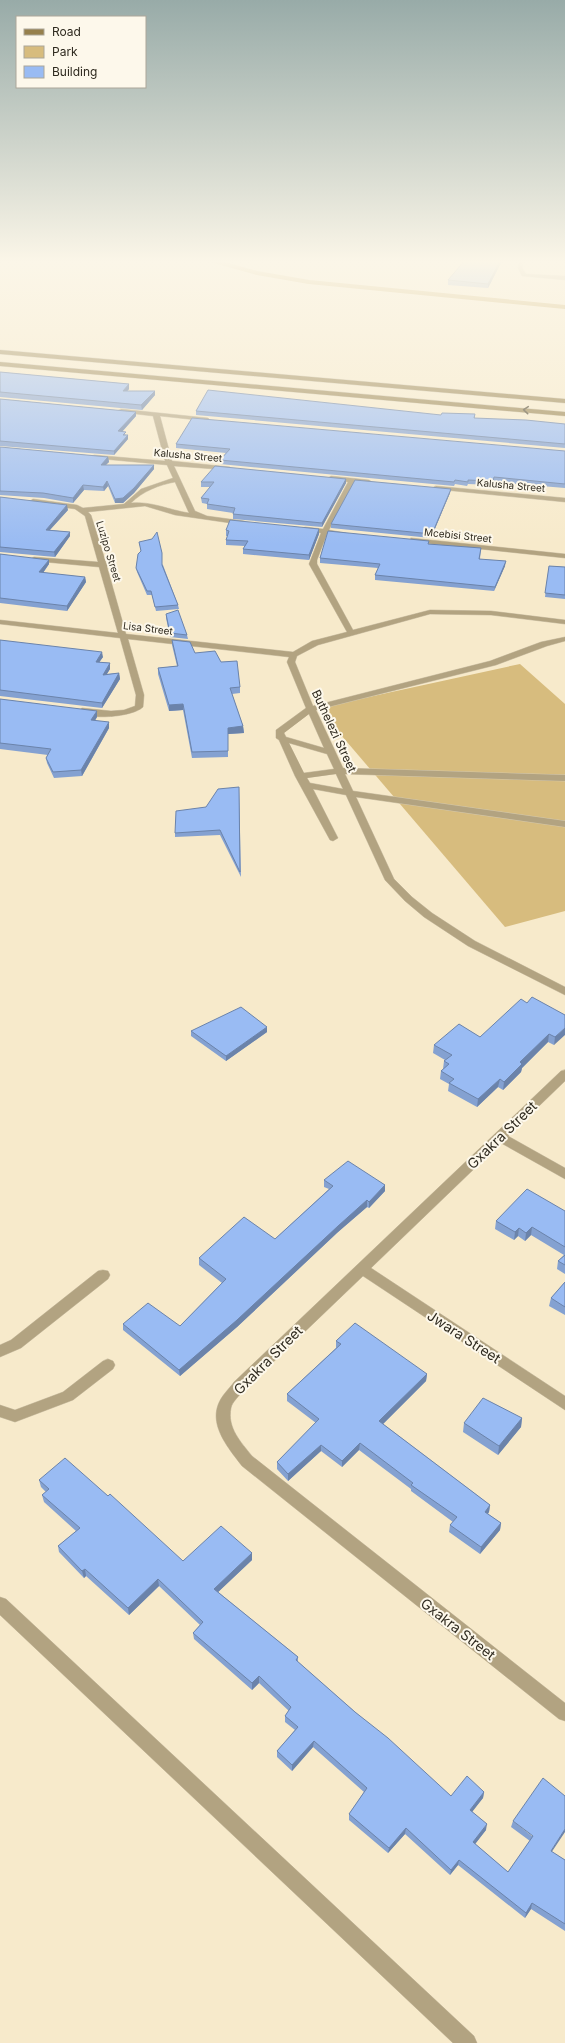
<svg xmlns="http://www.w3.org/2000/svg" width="565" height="2043" viewBox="0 0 565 2043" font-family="Inter,sans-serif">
	<rect width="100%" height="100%" fill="#f7eacb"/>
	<!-- green -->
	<path fill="#d7bc7e" d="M520,664L565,704V911L505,927L318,708Z"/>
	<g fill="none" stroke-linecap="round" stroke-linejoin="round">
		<!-- stream -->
		<path stroke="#c09d49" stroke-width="4" d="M207,259L257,273L309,282L565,307"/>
		<!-- minor casing -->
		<g stroke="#d3c7ac" stroke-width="1">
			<path id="minor" d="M520,259H525L522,268L526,274L565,276V280L522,276L518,268Z
				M121,409L208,418L209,419L206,421L160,416L172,461L230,467L231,468L228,470L174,466L195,511L207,516L244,521L248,523L244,525L175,515L145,506L88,512L91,515L106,563L108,565L107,567L126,634L293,652L312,641L347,632L309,564L321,533L305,531L301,529L305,527L323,529L348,482L329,479L328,478L331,476L369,480L372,482L369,484L354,482L329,530L346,533L342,535L327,534L317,560V564L353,630L430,610L491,611L565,620V624L491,615L430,614L318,645L297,656L295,662L313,706L490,661L541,642L565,637V641L547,646L496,665L316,710L343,768L565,775V781L345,774L353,791L565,821V827L356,797L394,879L412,897L432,913L475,941L565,987V995L468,946L424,917L405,901L385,880L346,795L313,789L338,838L333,841L330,840L295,776L279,740L276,738V730L306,708L287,662L289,657L128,639L144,695L143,707C133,717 88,721 78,711L82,708L111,711L124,710L135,706L136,695L120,638L0,624V620L118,633L99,567L34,561L30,559L34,557L98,562L85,516L75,509L33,503L30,501L33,499L77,505L83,508L124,504L141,489L173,478L167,465L92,458L91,457L94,455L165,461L153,416L119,412L118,411ZM175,482L189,513C169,510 152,501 131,503C143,491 159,485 175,482ZM309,714L324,748L286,737L284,733ZM289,743L327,754L334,769L304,773ZM336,774L343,789L310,783L307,778Z
				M436,486L565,498V502L434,489V487Z
				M411,538L565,554V558L414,542L410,540Z
				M565,1070V1081L508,1136L565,1168V1179L501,1143L371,1268L565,1396V1410L363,1276L244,1390C240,1395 232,1402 231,1408C227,1428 241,1442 252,1456L565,1703V1721L559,1719L242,1466C229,1449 210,1427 218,1405C221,1396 229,1389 234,1382L561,1071Z
				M103,1270L108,1271L110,1275L108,1279L21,1348L0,1357V1345L11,1340L98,1271Z
				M108,1359L113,1361L115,1365L113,1369L73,1400L15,1422L0,1417V1405L15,1410L63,1392L103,1361Z
				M0,1597L6,1599L474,2036L477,2043H453L0,1615Z"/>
		</g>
		<!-- secondary casing -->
		<g stroke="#d3c7ac" stroke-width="1">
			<path id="secondary" d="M0,350L565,399V403L0,354Z
				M0,362L565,412V416L0,366Z"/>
		</g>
		<!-- minor -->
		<use href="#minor" fill="#b2a381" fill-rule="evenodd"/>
		<!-- secondary -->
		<use href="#secondary" fill="#96804c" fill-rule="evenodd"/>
	</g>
	<!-- wall -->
	<path fill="#84a1d1" d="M435,259H503L488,288L448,285V280L464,262Z
		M0,372L129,384V389L127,391L155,395L142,410L0,397Z
		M0,399L136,412V416L122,432L126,435H128V439L114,455L0,446Z
		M196,411L441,415L475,414V418L565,424V448L196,415Z
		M176,444L565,451V488L494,482L492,485L468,484L467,486L455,484L454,486L220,464V460L226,453L176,448Z
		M0,447L108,457L109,462L105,465H154V469L134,493L123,503H115L108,486L104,491L84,490L73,503L44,498L0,495Z
		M346,479V483L322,527L233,519V513L207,509V504L202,503L201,498L211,487H201V482Z
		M450,493L431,538L331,528V524Z
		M0,497L68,510L50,530L70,532V536L55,557L0,552Z
		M319,529V534L309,560L243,554V549L245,546L226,545V540L228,536H226V530Z
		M139,542L163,565L178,605L179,609L156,611L152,595H147L137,572L136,568L141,551Z
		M429,544L481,548L480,559L505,566L494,591L375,580V575L378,568L320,563V558Z
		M0,554L49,564L43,573L85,577L86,582L67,611L0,603Z
		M549,566L565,567V599L545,597Z
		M166,614L187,635L188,639L170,637L166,618Z
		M0,640L103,657L99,662L110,663V669L107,674L119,673L120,679L102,708L0,696Z
		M172,640L195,653L221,662L240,687V693L232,694L243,726L244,733L228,734V757L192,758L183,710L169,711L158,674V668L177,666L172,645Z
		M0,699L97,717L95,720L109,728L82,776L54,778L47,763L46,758L48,755L0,749Z
		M239,787L241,877L220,835L175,837V833L206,807Z
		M527,1003L565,1015L554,1045L548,1042L522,1068L521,1072L503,1090L498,1087L477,1107L448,1091L449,1084L440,1079L441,1071L443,1069L444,1061L445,1060L433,1053L434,1045L480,1037Z
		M267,1027V1032L226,1061L191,1036V1031Z
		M324,1180L385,1185V1191L369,1208L367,1207L338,1232L237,1327L180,1376L123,1330V1324L180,1326L222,1283L199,1265V1258L275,1239L329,1189L324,1187Z
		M565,1211V1274L557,1269L558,1261L564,1255L531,1235L525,1241L518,1236L514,1240L495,1229L496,1221Z
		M565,1282V1315L549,1306L551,1298Z
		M336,1341L427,1374L426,1381L383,1424L490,1505L489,1512L488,1514L501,1523L500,1530L480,1554L449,1532L450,1525L453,1522L411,1491V1489L359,1450L342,1467L321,1451L288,1481L277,1469V1462L316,1423L287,1401V1394L336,1348Z
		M522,1418L521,1427L498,1455L463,1432L464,1423Z
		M39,1480L183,1561L252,1553V1560L218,1592L298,1657V1662L451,1796L484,1792L483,1798L472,1811L486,1830L475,1844L508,1872L530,1841L511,1827L513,1821L552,1852L565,1860V1931L531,1909L525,1918L458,1865L450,1875L405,1834L388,1853L349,1820V1814L364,1792L313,1747L292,1771L277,1757V1751L295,1730L285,1722V1716L289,1711L259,1683L252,1690L194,1639L193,1633L200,1625L159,1586L129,1615L86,1576L84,1578L59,1552L58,1546L76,1531L44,1502L42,1495L46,1492L41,1487Z"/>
	<!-- shaded-wall -->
	<path fill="#6b83aa" d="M501,259H503L488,288V284Z
		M129,384V389L124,395L123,391Z
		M155,391V395L142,410L141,405Z
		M136,412V416L118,436V431Z
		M128,435V439L114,455V451Z
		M108,457L109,462L101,470V465Z
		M154,465V469L134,493L123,503H115V499Z
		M346,479V483L322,527V523Z
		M107,481L108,486L104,491L103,487Z
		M83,485L84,490L73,503V498Z
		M451,489L450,493L431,538L432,534Z
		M67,505L68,510L46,534V530Z
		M319,529V534L309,560V555Z
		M70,532V536L55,557L54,552Z
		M49,560V564L40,577L39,572Z
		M506,561L505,566L494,591L495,587Z
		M85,577L86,582L67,611V606Z
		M102,652L103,657L96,667V662Z
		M110,663V669L103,680V675Z
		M119,673L120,679L102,708V703Z
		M183,704V710L169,711V705Z
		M97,711V717L92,726L91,720Z
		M109,722V728L82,776L81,770Z
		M243,726L244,733L228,734V757V728Z
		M267,1027V1032L226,1061V1056Z
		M565,1028V1035L554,1045L555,1037Z
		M549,1034L548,1042L522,1068L521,1072L503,1090L504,1082L520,1062Z
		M500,1079L498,1087L477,1107L478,1099Z
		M385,1185V1191L369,1208V1202Z
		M367,1200V1207L338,1232L237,1327L180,1376L179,1370L338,1226Z
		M532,1227L531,1235L525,1241L526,1233Z
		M519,1228L518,1236L514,1240L515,1232Z
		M427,1374L426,1381L379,1428V1421Z
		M522,1418L521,1427L498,1455L499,1446Z
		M360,1443L359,1450L342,1467V1461Z
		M321,1445V1451L288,1481V1474Z
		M490,1505L489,1512L484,1518L485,1512Z
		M501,1523L500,1530L480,1554L481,1547Z
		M252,1553V1560L215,1595L214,1589Z
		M85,1569L86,1576L84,1578L82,1571Z
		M158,1579L159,1586L129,1615L128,1608Z
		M259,1676V1683L252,1690V1683Z
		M314,1741L313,1747L292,1771V1765Z
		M484,1792L483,1798L469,1816L470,1810Z
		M487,1824L486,1830L472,1848L473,1842Z
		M406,1828L405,1834L388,1853L389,1848Z
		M565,1829V1832L549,1856L551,1851Z
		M459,1860L458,1865L450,1875L451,1870Z
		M532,1903L531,1909L525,1918L526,1913Z"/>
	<!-- building -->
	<path fill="#99bbf3" stroke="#6b83aa" d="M466,259H501L488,284L448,280Z
		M0,372L129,384L123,391H155L141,405L0,392Z
		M208,390L441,415L442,413L475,414L474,418L526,420L565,424V444L196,411Z
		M0,399L136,412L118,431L126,432L123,435H128L114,451L0,441Z
		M192,418L565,451V484L494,477L493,481L468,480V482L455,480L454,482L220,460L230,449L176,444Z
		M0,447L108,457L101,465H154L134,488L123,498L115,499L107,481L103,487L83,485L73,498L43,493L0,491Z
		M215,466L346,479L322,523L233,514L235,508L207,504L209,499L201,498L214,482H201Z
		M355,480L451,489L432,534L331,524Z
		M0,497L67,505L46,530L70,532L54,552L0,547Z
		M230,520L319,529L309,555L243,549L248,541L226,540L229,531L226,530Z
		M328,531L429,541L428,544L481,548L479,559L506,561L495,587L375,575L380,564L320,558Z
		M157,532L162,553V565L178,605L155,607L151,591H147L136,568L138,554L141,551L139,542L152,539Z
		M0,554L49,560L39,572L85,577L67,606L0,598Z
		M549,566L565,567V595L545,593Z
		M178,610L187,635L170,633L166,614Z
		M0,640L102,652L96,662L110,663L103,675L119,673L102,703L0,690Z
		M172,640L190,642L195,653L215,651L221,662L237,661L240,687L230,688L243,726L228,728V751L192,752L183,704L169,705L158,668L178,666Z
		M0,699L97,711L91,720L109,722L81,770L53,772L46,758L51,749L0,743Z
		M239,787L240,872L220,830L175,833L176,811L206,807L218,789Z
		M532,997L565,1015V1028L555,1037L549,1034L520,1062L522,1064L504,1082L500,1079L478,1099L449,1083L454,1079L441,1071L449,1064L444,1061L452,1055L434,1045L459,1024L480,1037L521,999L527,1003Z
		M241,1007L267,1027L226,1056L191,1031Z
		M348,1161L385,1185L369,1202L367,1200L338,1226L237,1320L179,1370L123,1324L148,1303L180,1326L226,1279L199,1258L244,1217L275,1239L333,1186L324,1180Z
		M527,1189L565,1211V1247L532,1227L526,1233L519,1228L515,1232L496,1221Z
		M565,1255V1265L558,1261Z
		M565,1282V1307L551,1298Z
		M355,1323L427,1374L379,1421L490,1505L485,1512L501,1523L481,1547L450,1525L457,1517L411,1485L413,1483L360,1443L342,1461L321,1445L288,1474L277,1462L319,1419L287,1394L341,1344L336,1341Z
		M483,1398L522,1418L499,1446L464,1423Z
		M65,1458L108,1496L110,1494L183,1561L221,1526L252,1553L214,1589L298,1657L296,1660L355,1712L388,1738L451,1796L467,1776L484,1792L470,1810L487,1824L473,1842L508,1872L533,1836L513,1821L543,1778L565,1796V1829L551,1851L565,1860V1924L532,1903L526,1913L459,1860L451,1870L406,1828L389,1848L349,1814L367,1788L314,1741L292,1765L277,1751L298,1727L285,1716L291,1707L259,1676L252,1683L193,1633L203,1622L158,1579L128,1608L85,1569L82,1571L58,1546L80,1528L42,1495L49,1489L39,1480Z"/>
	<!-- one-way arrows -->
	<defs><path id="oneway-chevron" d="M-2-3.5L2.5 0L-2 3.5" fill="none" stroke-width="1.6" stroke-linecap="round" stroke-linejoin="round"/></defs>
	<use stroke="#49402a" href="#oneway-chevron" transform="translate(526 410) rotate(-175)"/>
	<!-- sky -->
	<linearGradient id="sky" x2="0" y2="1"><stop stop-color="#98aba8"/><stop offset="0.48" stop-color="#fbf6e8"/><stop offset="1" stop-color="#fbf6e8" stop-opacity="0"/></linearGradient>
	<rect width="565" height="545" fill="url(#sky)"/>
	<g text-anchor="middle" stroke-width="4" stroke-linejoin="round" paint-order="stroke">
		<!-- far-street labels -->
		<g font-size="10" fill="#2f2a1f" stroke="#fdf8eb">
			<text transform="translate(188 455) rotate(5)" y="4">Kalusha Street</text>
			<text transform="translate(511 485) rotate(5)" y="4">Kalusha Street</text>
			<text transform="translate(458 535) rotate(6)" y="4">Mcebisi Street</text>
			<text transform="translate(109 551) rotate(73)" y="4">Luzipo Street</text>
			<text transform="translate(148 628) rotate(7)" y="4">Lisa Street</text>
		</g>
		<!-- street labels -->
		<g font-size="12" fill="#2f2a1f" stroke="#fdf8eb">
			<text transform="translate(334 731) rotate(65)" y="4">Buthelezi Street</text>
		</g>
		<!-- near-street labels -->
		<g font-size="14" fill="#2f2a1f" stroke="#fdf8eb">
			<text transform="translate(502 1135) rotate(-44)" y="5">Gxakra Street</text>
			<text transform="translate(464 1337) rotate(33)" y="5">Jwara Street</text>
			<text transform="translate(268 1360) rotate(-45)" y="5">Gxakra Street</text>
			<text transform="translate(458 1629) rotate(38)" y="5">Gxakra Street</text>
		</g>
	</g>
	<!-- legend -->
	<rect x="16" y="16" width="130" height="72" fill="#fdf8eb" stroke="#aba699"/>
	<rect x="24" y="29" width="20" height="6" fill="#96804c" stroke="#aba699"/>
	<text x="52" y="36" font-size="12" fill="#2f2a1f">Road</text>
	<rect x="24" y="46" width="20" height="12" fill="#d7bc7e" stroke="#aba699"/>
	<text x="52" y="56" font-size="12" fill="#2f2a1f">Park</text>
	<rect x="24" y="66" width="20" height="12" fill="#99bbf3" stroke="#aba699"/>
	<text x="52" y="76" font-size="12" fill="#2f2a1f">Building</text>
</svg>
